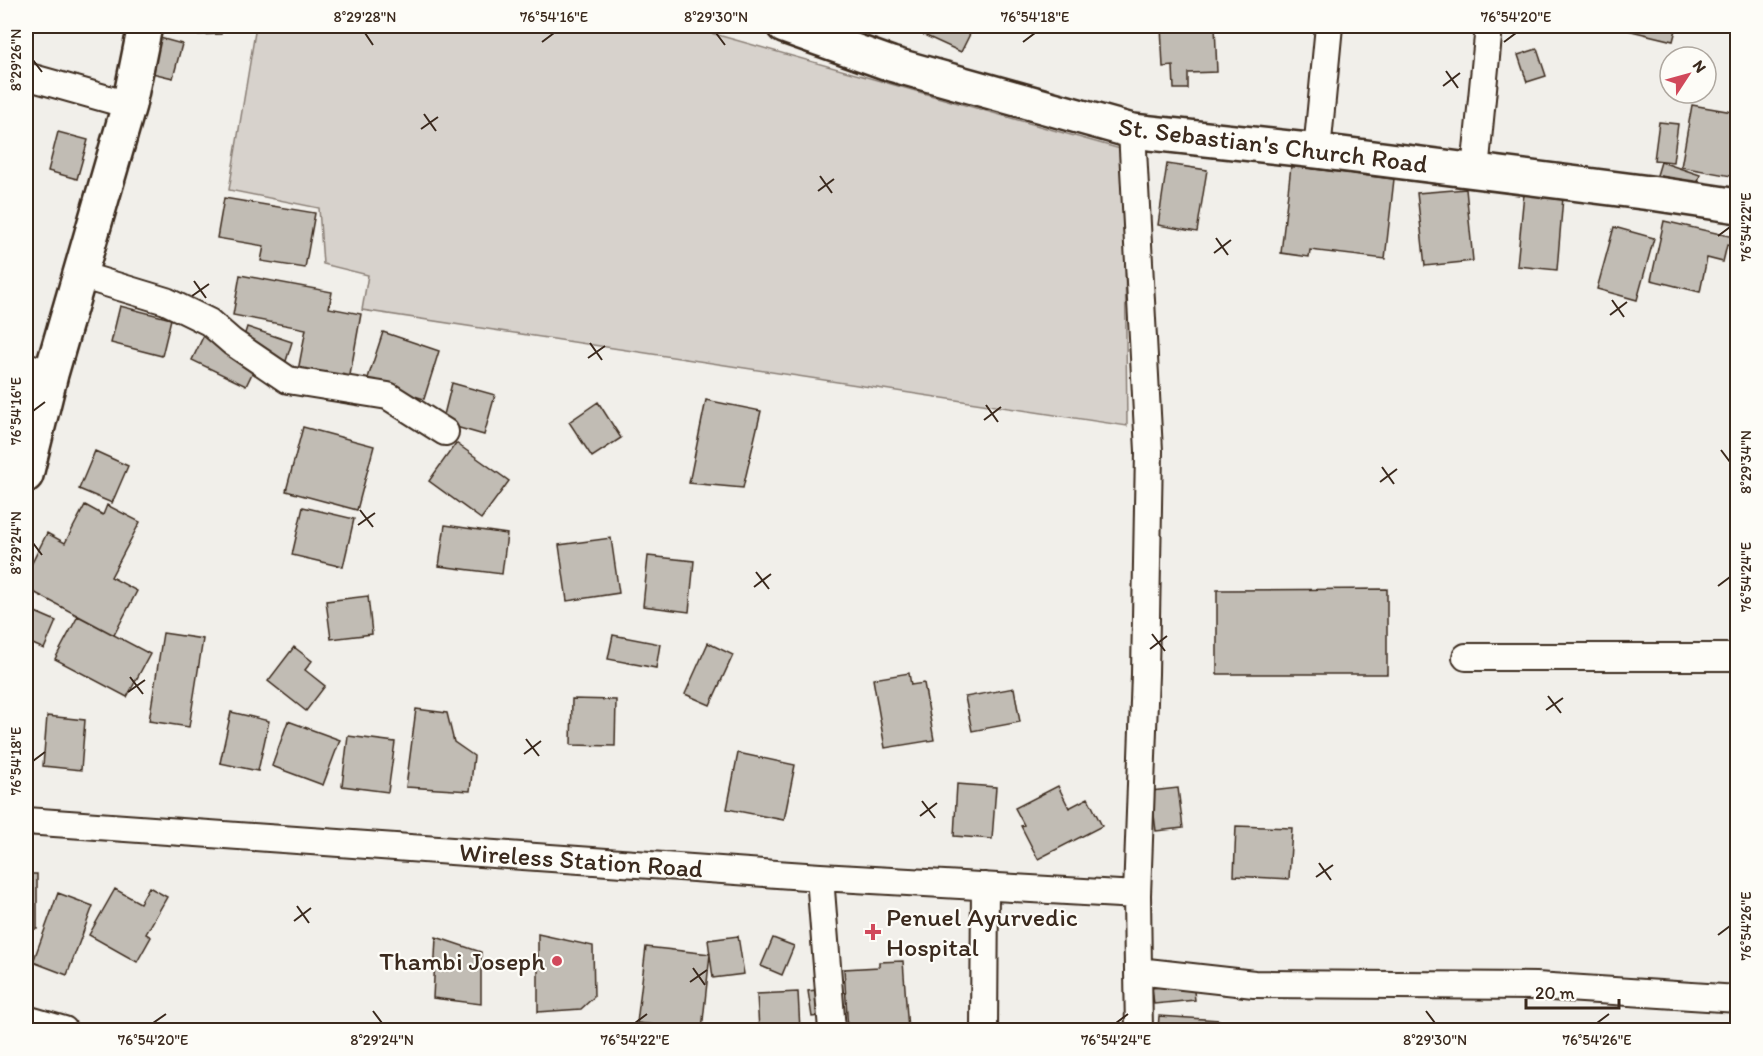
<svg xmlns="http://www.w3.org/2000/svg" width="1763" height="1056" viewBox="0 0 1763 1056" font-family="Itim,sans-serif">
	<rect width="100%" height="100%" fill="#f1efea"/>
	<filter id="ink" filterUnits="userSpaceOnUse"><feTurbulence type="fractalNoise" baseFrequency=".0167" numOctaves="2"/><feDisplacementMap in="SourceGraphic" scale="12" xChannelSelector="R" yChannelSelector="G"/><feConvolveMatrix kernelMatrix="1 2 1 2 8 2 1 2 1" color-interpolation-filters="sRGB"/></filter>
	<g filter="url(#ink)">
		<!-- green -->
		<path fill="#d7d2cc" stroke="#897e75" stroke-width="1.5" d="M256,26H686L1124,150L1127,426L362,310L368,275L323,264L319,208L229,190Z"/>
		<!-- building -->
		<path fill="#c1bcb4" stroke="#3b2a1e" stroke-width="1.5" d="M188,26H220L221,34L189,35Z
			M916,26H974L961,52L913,30Z
			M1161,26H1215L1217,72L1188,73V89H1174L1173,66L1163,67Z
			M1628,26H1677L1673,41L1627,30Z
			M160,38L182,44L173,78L152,73Z
			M1537,49L1546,76L1527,82L1518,55Z
			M1692,105L1738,113V138L1731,176L1681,167Z
			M1659,122L1678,124L1673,162L1654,160Z
			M58,132L88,140L77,179L48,171Z
			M1661,162L1700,175L1693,198L1654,185Z
			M1167,164L1207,170L1197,232L1158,225Z
			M1291,166L1394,179L1385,259L1310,250L1309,257L1281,253Z
			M1466,189L1473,261L1425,266L1417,193Z
			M1524,193L1563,197L1557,270L1517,266Z
			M224,198L315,213L305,268L261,261L264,246L217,238Z
			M1664,221L1738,238V247L1727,245L1723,262L1707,258L1700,292L1651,280Z
			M1614,227L1654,238L1637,300L1597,289Z
			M240,275L332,292L329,308L361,314L348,386L297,376L306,329L233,315Z
			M120,306L171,319L162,356L111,343Z
			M247,327L292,342L286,361L241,346Z
			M383,332L439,351L424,399L367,381Z
			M204,335L258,361L246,386L192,360Z
			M452,383L495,395L484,435L442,423Z
			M706,400L761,411L743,488L689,483Z
			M598,402L621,438L592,457L569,422Z
			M303,427L374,446L357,510L286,491Z
			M456,443L509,481L481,519L429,481Z
			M95,451L128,466L112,503L79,489Z
			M85,505L103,515L107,505L140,522L111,577L137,591L114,635L26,588V575L47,533L65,543Z
			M303,507L354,519L343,567L292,555Z
			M445,525L507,534L502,574L439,566Z
			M611,538L619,593L567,601L559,545Z
			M648,556L694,561L689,612L643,606Z
			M1387,589V674H1217V590Z
			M368,596L372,634L331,639L326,601Z
			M26,608L56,621L44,649L26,641Z
			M78,616L150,654L127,697L55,659Z
			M163,633L203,639L189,727L149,721Z
			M613,635L660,644L656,668L608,659Z
			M708,643L733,655L710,705L685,694Z
			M294,647L312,661L305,670L325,686L306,711L268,681Z
			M909,673L911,685L924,683L934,740L885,748L873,679Z
			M1014,688L1020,722L972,731L965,697Z
			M572,699L616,700L615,746L571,745Z
			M416,709L447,713L454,742L474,756L470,791L406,787Z
			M231,712L269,721L258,771L220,763Z
			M47,716L85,720L81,770L43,766Z
			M288,721L340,740L323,785L272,766Z
			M348,736L395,742L388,792L342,786Z
			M738,753L795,765L784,820L727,809Z
			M957,784L996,787L992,839L954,836Z
			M1058,786L1069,808L1088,798L1102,826L1038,859L1021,826L1024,825L1015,808Z
			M1178,788L1183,828L1156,831L1151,791Z
			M1236,826L1292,828L1289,879L1234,876Z
			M26,874H37V929H26Z
			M149,887L167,897L146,934L151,937L137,962L89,935L115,889L140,903Z
			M58,893L93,906L67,975L33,962Z
			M538,934L593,946L594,997L581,1009L538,1012Z
			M738,936L744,974L713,978L708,940Z
			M436,937L481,952V1004L433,998Z
			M773,938L794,946L782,975L761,966Z
			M646,947L710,954L702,1030L637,1023Z
			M903,961L908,1030H848L844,969L879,967V962Z
			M1193,983L1195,1000L1154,1004L1152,988Z
			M826,989L829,1015L812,1017L808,991Z
			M798,992L800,1030H759L757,994Z
			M1159,1016L1219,1020L1218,1030H1158Z
			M1274,1024L1276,1030H1249Z"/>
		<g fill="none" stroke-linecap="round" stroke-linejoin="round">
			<!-- minor casing -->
			<g stroke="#3b2a1e" stroke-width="30">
				<path id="minor" d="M26,76L129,105
					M1132,131L1149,451L1145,674L1137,895L1138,971L1254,984L1536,986L1738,999
					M1317,151L1329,26
					M1475,171L1489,26
					M80,275L166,301L209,322L232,342L288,380L388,396L445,432
					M26,366L51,374
					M1466,657H1738
					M26,821L820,877L1137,895
					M820,877L832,1030
					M1138,971L1139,1030
					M26,1019L64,1030
					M984,1030L985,886"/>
			</g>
			<!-- tertiary casing -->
			<g stroke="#3b2a1e" stroke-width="38">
				<path id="tertiary" d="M784,26L891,64L1132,131L1317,151L1658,194L1738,206"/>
			</g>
			<!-- secondary casing -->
			<g stroke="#3b2a1e" stroke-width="38">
				<path id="secondary" d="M26,475L51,374L129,105L145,26"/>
			</g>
			<!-- minor -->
			<use href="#minor" stroke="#fdfcf7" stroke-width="26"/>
			<!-- tertiary -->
			<use href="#tertiary" stroke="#fdfcf7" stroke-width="33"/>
			<!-- secondary -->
			<use href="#secondary" stroke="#fdfcf7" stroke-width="33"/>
		</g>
	</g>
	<!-- ticks -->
	<path fill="none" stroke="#3b2a1e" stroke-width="2" d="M365,33L373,45M716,33L725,45M542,42L554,33M1023,42L1035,33M1504,42L1516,33M33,60L42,72M1446,71L1458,88M1443,86L1460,73M424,114L436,131M421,129L438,117M820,176L832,193M818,191L834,179M1718,236L1730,227M1216,238L1228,255M1214,253L1231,240M194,281L206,298M192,296L209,284M1612,300L1624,317M1610,315L1627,302M590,343L602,360M588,358L605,346M986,405L998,422M33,411L45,402M984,420L1001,407M1721,450L1730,462M1382,467L1394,484M1380,482L1397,469M360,510L373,527M358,525L375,513M33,543L42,555M756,572L769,589M1718,586L1730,577M754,587L771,574M1152,634L1165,651M1150,649L1167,636M130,677L143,694M128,692L145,680M1548,696L1561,713M1546,710L1563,698M526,739L539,756M524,754L541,741M33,761L45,752M922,801L935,818M920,816L937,803M1319,863L1331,880M1316,877L1333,865M297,906L309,923M294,921L311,908M1718,935L1730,926M693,968L705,985M690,982L707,970M373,1011L382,1023M1426,1011L1435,1023M153,1023L166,1014M635,1023L647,1014M1116,1023L1128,1014M1597,1023L1609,1014"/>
	<!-- markers -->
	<g fill="#d1495b" stroke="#fdfcf7" stroke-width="2">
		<path d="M870 923h6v6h6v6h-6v6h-6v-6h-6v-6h6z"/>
		<circle cx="557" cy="961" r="6"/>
	</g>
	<g text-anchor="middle" stroke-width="4.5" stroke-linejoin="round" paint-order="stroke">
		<!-- street labels -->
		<g font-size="26" fill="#3b2a1e" stroke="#fdfcf7">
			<text transform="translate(1273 145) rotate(7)" y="9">St. Sebastian's Church Road</text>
			<text transform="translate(581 860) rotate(4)" y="9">Wireless Station Road</text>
		</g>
		<!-- poi labels -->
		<g font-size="26" fill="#3b2a1e" stroke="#fdfcf7" text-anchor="start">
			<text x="886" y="926">Penuel Ayurvedic<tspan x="886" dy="30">Hospital</tspan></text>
			<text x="545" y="970" text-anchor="end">Thambi Joseph</text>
		</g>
	</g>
	<!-- margin -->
	<rect width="1763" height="1056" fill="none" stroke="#fdfcf7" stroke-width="66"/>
	<!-- north arrow -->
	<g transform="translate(1688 75) rotate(54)"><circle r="28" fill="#fdfcf7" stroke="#afa8a0" stroke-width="1.5"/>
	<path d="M0-4.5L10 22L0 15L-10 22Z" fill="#d1495b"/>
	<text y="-9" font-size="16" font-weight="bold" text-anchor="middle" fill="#3b2a1e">N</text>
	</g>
	<!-- scale -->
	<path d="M1526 999v9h93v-9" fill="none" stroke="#3b2a1e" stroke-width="3"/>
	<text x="1535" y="999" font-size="18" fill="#3b2a1e" stroke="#fdfcf7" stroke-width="4.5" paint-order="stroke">20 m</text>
	<rect x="33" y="33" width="1697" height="990" fill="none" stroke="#3b2a1e" stroke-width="2"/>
	<g font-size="15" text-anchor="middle" fill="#3b2a1e">
		<text x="365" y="22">8°29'28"N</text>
		<text x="554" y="22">76°54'16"E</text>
		<text x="716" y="22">8°29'30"N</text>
		<text x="1035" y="22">76°54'18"E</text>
		<text x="1516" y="22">76°54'20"E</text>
		<text transform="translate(16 60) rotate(-90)" y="5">8°29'26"N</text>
		<text transform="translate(1746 227) rotate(-90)" y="5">76°54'22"E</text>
		<text transform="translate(16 411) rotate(-90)" y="5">76°54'16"E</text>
		<text transform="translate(1746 462) rotate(-90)" y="5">8°29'34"N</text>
		<text transform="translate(16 543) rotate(-90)" y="5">8°29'24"N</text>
		<text transform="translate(1746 577) rotate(-90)" y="5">76°54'24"E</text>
		<text transform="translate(16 761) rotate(-90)" y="5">76°54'18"E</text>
		<text transform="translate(1746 926) rotate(-90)" y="5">76°54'26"E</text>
		<text x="153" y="1045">76°54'20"E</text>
		<text x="382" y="1045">8°29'24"N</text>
		<text x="635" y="1045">76°54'22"E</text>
		<text x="1116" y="1045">76°54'24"E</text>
		<text x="1435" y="1045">8°29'30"N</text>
		<text x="1597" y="1045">76°54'26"E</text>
	</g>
</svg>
